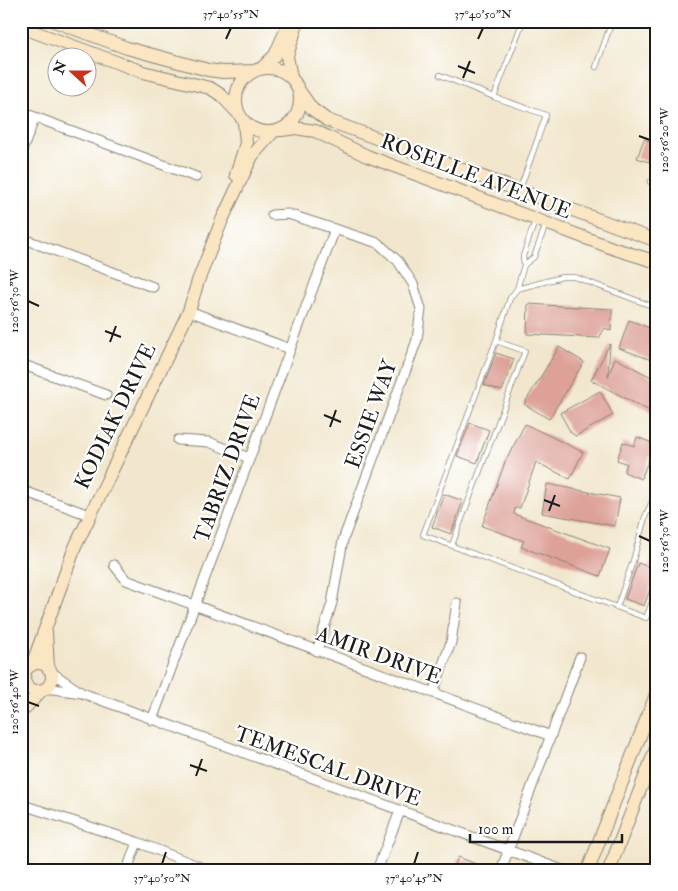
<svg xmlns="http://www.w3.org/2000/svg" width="678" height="891" viewBox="0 0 678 891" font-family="'IM FELL Double Pica',serif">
	<rect width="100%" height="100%" fill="#fff"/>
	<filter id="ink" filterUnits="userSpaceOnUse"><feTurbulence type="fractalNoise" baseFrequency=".02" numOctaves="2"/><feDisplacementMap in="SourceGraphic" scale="10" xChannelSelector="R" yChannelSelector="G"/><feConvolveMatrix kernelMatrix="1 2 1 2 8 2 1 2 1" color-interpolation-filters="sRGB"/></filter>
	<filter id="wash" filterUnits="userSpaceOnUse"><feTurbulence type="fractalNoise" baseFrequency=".0096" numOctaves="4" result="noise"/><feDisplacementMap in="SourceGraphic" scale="20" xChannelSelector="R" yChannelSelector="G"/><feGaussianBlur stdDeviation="1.12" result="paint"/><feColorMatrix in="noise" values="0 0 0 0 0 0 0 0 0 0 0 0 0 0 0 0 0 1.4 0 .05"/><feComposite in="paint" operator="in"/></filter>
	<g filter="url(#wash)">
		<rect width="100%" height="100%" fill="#f2e7ce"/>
		<g id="blocks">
			<!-- building -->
			<path fill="#dda198" d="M644,139L656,143L649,162L637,158Z
				M528,304L612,309L611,331L605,328L599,338L527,334Z
				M629,320L657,331V362L619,348Z
				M610,344L608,377L615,358L657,380V415L591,380Z
				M559,347L584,362L549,419L524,404Z
				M496,353L514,359L502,391L484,385Z
				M600,391L613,415L576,436L571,433L560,413Z
				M470,423L489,430L477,463L457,456Z
				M525,424L583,452L570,479L536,462L520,508H515L514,514L610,549L600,576L521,547L524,541L482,526L505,462Z
				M637,437L655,444L641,479L624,472L627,464L617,460L623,442L634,446Z
				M547,484L620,498L615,526L542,513Z
				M444,494L463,501L451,534L432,527Z
				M655,550L657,571L644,606L625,599L638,563L649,567Z
				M458,857L489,869V870H453Z"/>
		</g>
	</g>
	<g filter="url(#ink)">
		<use href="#blocks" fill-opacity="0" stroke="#878275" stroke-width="1"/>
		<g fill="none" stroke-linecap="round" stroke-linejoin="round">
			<!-- lane casing -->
			<g stroke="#878275" stroke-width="6">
				<path id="lane" d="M637,21L657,30
					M596,67L612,21
					M440,75L494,97L523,21
					M494,97L546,115L520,189
					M650,182L657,185
					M535,221L523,256L524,265L517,289L510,298L496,341L423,535L646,618L657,589
					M524,265L534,257L546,224
					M517,289L562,277H575L657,308
					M452,545L525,351L496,341
					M617,607L633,561L645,517L657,491"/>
			</g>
			<!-- street casing -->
			<g stroke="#878275" stroke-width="11">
				<path id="street" d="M21,112L196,177
					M21,153L35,117
					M272,215L288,214L378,243L398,261L413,284L421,309L417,340L343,540L332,603L317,651
					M21,238L153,287
					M189,311L290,349
					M21,364L106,395
					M178,440L209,442L249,458
					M21,490L89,515
					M114,565L126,580L551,736
					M51,672L82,693L562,870
					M46,688L82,693
					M433,693L451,642L457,603
					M152,720L335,229
					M26,806L137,842L208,870
					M127,870L137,842
					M377,870L400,811
					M501,870L580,657"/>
			</g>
			<!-- secondary casing -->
			<g stroke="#878275" stroke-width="14">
				<path id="secondary" d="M54,21L127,48L208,70L223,72L255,71
					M21,27L143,72L210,88L221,95L239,114
					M236 100a32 32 0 1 1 64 0a32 32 0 1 1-64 0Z
					M261,69L275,55L290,21
					M291,77L287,56L298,21
					M298,89L312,109L327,120L657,241
					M282,130L295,128L315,131L367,156L615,249L657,262
					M236,175L246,143L244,123
					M46,632L48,668
					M24 677a14 14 0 1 1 28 0a14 14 0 1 1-28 0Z
					M32,665L75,547L189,311L198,281L222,220L252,156L273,132
					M21,712L42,690
					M588,870L657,692
					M609,870L657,746"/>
			</g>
			<!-- lane -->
			<use href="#lane" stroke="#fff" stroke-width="4.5"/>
			<!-- street -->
			<use href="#street" stroke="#fff" stroke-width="9"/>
			<!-- secondary -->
			<use href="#secondary" stroke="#fbe6c4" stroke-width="12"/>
		</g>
	</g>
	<!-- ticks -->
	<path fill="none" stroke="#1c1c1c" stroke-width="2" d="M226,39L231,28M478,39L483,28M458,66L475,73M463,78L470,61M639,136L650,140M28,301L39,306M105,331L121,337M110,342L116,326M324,415L341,422M330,427L336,410M544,500L560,506M549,511L555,495M639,536L650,541M28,702L39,706M190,765L207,771M196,776L202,759M162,864L166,852M414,864L418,852"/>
	<g text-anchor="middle" stroke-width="4.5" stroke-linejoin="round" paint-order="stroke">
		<!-- street labels -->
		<g font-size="21" fill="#1c1c1c" stroke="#fff">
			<text transform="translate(476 176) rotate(21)" y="7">ROSELLE AVENUE</text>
			<text transform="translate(371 414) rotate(-70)" y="7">ESSIE WAY</text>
			<text transform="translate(115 416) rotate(-64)" y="7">KODIAK DRIVE</text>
			<text transform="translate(227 468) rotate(-70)" y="7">TABRIZ DRIVE</text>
			<text transform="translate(379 655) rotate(20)" y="7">AMIR DRIVE</text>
			<text transform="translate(328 766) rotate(20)" y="7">TEMESCAL DRIVE</text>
		</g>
	</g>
	<!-- margin -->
	<rect width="678" height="891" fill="none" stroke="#fff" stroke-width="55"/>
	<!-- north arrow -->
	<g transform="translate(72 72) rotate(291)"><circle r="24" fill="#ffffff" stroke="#a4a4a4"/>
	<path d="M0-4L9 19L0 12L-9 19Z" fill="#c8321e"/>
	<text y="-8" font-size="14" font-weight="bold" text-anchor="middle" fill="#1c1c1c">N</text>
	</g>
	<!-- scale -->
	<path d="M470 834v8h152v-8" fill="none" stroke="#1c1c1c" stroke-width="2.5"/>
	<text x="478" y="834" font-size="15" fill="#1c1c1c" stroke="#ffffff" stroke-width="4" paint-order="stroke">100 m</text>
	<rect x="28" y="28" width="622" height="836" fill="none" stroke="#1c1c1c" stroke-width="2"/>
	<g font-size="12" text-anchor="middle" fill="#1c1c1c">
		<text x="231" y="18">37°40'55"N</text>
		<text x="483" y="18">37°40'50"N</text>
		<text transform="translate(664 140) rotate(-90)" y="4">120°56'20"W</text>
		<text transform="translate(14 301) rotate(-90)" y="4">120°56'30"W</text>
		<text transform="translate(664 541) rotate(-90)" y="4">120°56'30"W</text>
		<text transform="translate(14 702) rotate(-90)" y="4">120°56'40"W</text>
		<text x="162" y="882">37°40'50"N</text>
		<text x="414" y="882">37°40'45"N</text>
	</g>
</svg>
